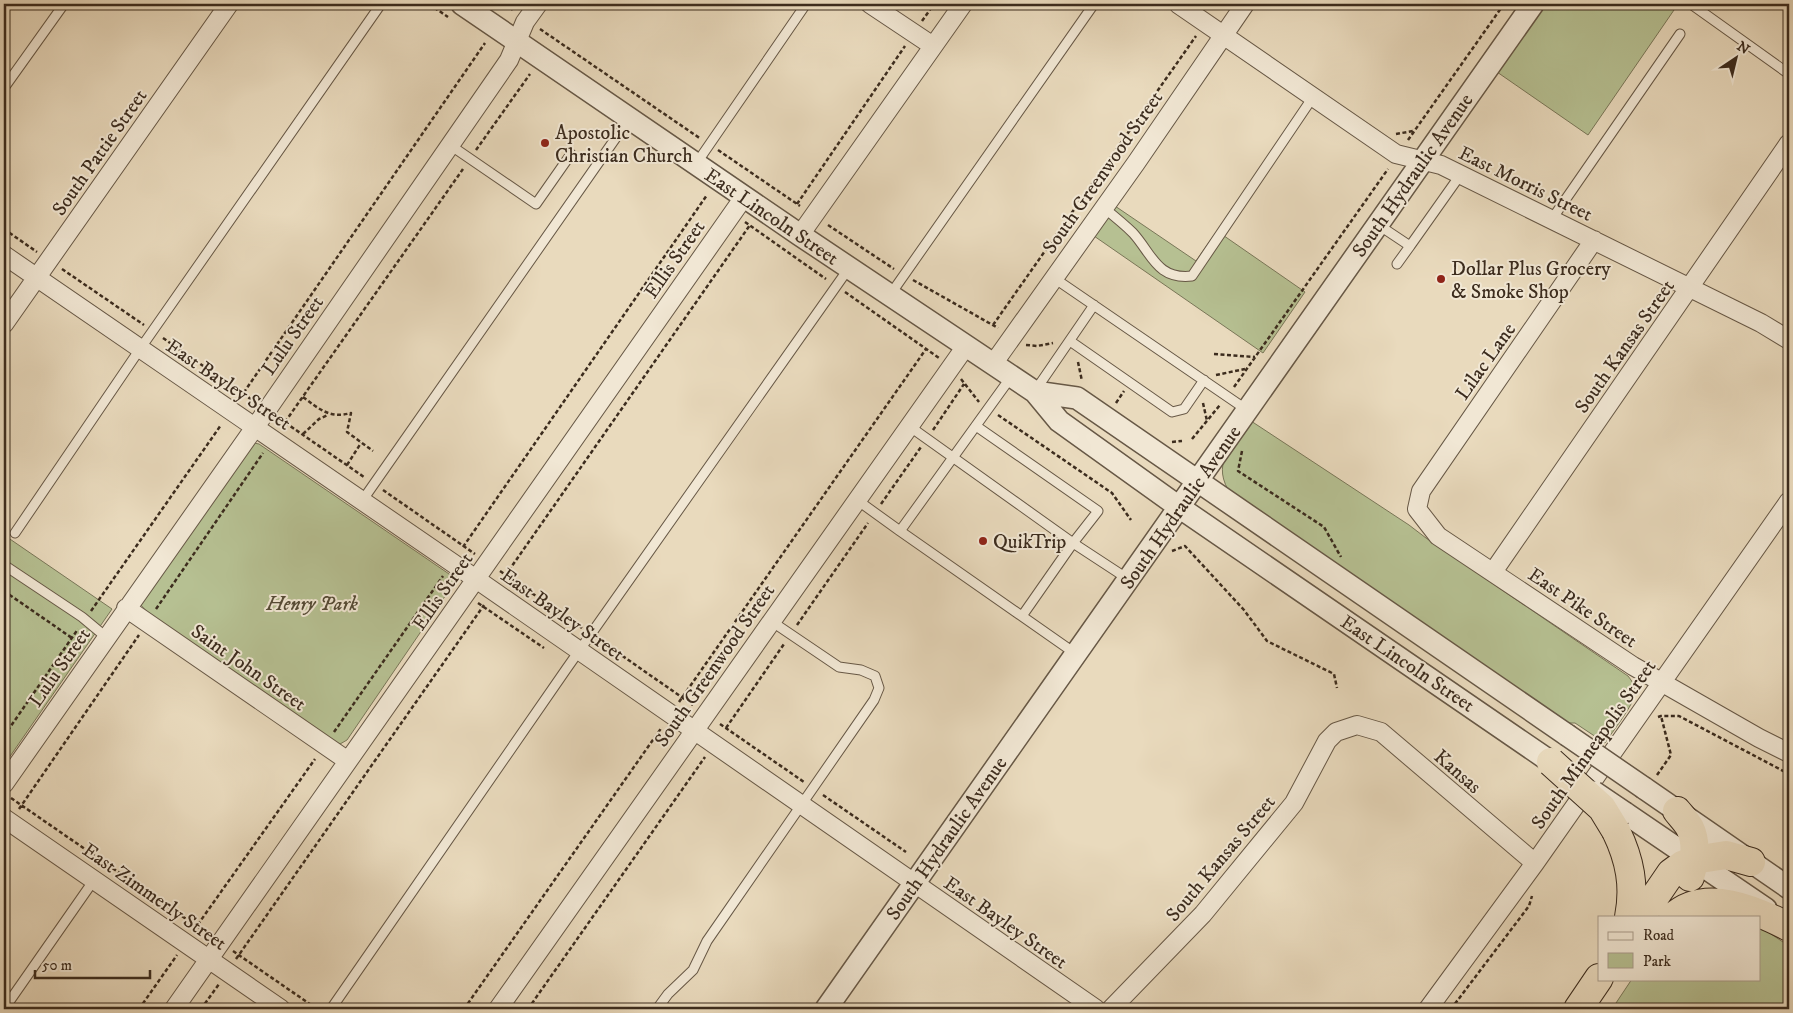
<svg xmlns="http://www.w3.org/2000/svg" width="1793" height="1013" viewBox="0 0 1793 1013" font-family="'IM FELL DW Pica',serif">
	<rect width="100%" height="100%" fill="#e9dabd"/>
	<filter id="stains"><feTurbulence type="fractalNoise" baseFrequency=".004" numOctaves="4"/><feColorMatrix values="0 0 0 0 .2 0 0 0 0 .09 0 0 0 0 .02 0 0 0 .5 -.17"/></filter>
	<radialGradient id="worn" r=".72"><stop offset=".6" stop-color="#630" stop-opacity="0"/><stop offset="1" stop-color="#630" stop-opacity=".3"/></radialGradient>
	<!-- green -->
	<path fill="#b6c092" stroke="#797658" d="M1544,4H1665L1674,10L1588,135L1497,72Z
		M1115,206L1196,261L1217,231L1305,292L1263,353L1094,236Z
		M1251,421L1409,525L1426,538L1628,676C1632,681 1636,687 1635,693C1634,705 1612,732 1605,743L1575,723H1568L1232,496C1209,463 1232,447 1251,421Z
		M254,443L259,444L452,576L454,580L452,586L347,740L340,744L333,741L147,612L141,605L144,598Z
		M4,535L112,609L4,765Z
		M1759,926L1789,946V1009H1612L1632,979H1759Z"/>
	<g fill="none" stroke-linecap="round" stroke-linejoin="round">
		<!-- service casing -->
		<g stroke="#675846" stroke-width="11">
			<path id="service" d="M1691,4L1789,74
				M4,88L64,4
				M450,145L536,204L571,154
				M696,164L806,4
				M1104,208C1114,216 1124,224 1133,233C1152,254 1157,280 1192,276L1313,97
				M1552,219L1680,34
				M1377,224L1410,246L1461,174
				M1397,264L1410,246
				M1054,278L1247,410
				M890,295L1094,4
				M1070,341L1172,412L1184,409L1204,380
				M1035,391L1094,305
				M909,426L1073,543L1098,511L976,426
				M857,500L900,531L1011,377
				M362,501L629,119
				M900,531L1076,654
				M15,533L140,349L381,4
				M4,565L82,617L106,637
				M1022,616L1073,543L1128,579
				M4,1009L94,880
				M331,1009L567,668L849,268
				M657,1009L668,994L693,970L707,941L874,700L879,688L875,676L861,670L839,667L771,621"/>
		</g>
		<!-- minor casing -->
		<g stroke="#675846" stroke-width="20">
			<path id="minor" d="M870,4L933,46
				M1178,4L1396,154L1441,165L1761,323L1789,340
				M800,235L963,4
				M1594,240L1421,491L1417,509L1438,536L1633,666L1759,738L1789,753
				M4,255L476,579L1096,1009
				M4,324L229,4
				M993,364L1136,163L1245,4
				M1493,572L1789,143
				M126,608L348,761
				M4,784L267,410L509,60L525,22L538,4
				M4,818L281,1009
				M174,1009L744,197
				M498,1009L966,346
				M1111,1009L1203,914L1294,803L1327,741L1336,732L1357,725L1381,732L1535,863
				M1428,1009L1535,863L1789,501"/>
		</g>
		<!-- tertiary casing -->
		<g stroke="#675846" stroke-width="24">
			<path id="tertiary" d="M462,4L800,235L1035,392L1059,421L1179,507L1551,762
				M1035,392L1077,398L1567,735
				M1644,788L1789,888
				M1625,813L1766,909
				M826,1009L1533,4"/>
		</g>
		<!-- motorway casing -->
		<g stroke="#3c2c1e" stroke-width="30">
			<path id="motorway" d="M1677,811C1681,816 1687,822 1690,828C1697,842 1695,862 1690,877
				M1616,831C1630,860 1635,886 1629,917
				M1641,917L1671,873L1682,865L1694,860L1726,855L1751,862
				M1673,917C1705,887 1756,910 1789,927
				M1578,1009L1599,978"/>
		</g>
		<!-- path -->
		<path stroke="#3c2c1e" stroke-width="2.5" stroke-dasharray="4 2.5" stroke-linecap="butt" d="M429,4L448,17
			M504,4L513,10
			M1215,9L1218,4
			M922,21L934,4
			M540,29L701,139
			M1396,134L1413,131
			M1408,140L1504,4
			M476,150L530,74
			M718,150L800,206
			M797,204L905,46
			M745,222L826,279
			M828,225L894,269
			M4,229L37,252
			M62,269L144,325
			M913,280L998,328
			M845,292L939,358
			M993,325L1196,36
			M163,338L255,402
			M1026,345L1037,346L1053,343
			M1214,354L1255,357
			M1078,362L1082,381
			M1216,375L1245,369
			M961,379L979,402
			M1234,387L1388,169
			M303,397C319,409 330,419 351,413L347,432L373,451
			M240,398L485,43
			M1116,403L1124,391
			M1203,403L1207,421
			M998,415L1112,493L1131,520
			M280,419L364,477
			M285,422L463,169
			M933,430L964,384
			M303,434L319,419L328,415
			M1192,439L1220,405
			M1172,442L1182,441
			M1242,451L1238,471L1324,527L1341,557
			M347,465L361,443
			M383,490L475,554
			M881,504L921,447
			M463,547L707,195
			M1172,551L1185,546L1244,610L1267,641L1334,674L1337,688
			M500,571L582,628
			M505,576L750,225
			M4,591L72,638
			M478,603L544,648
			M156,609L263,453
			M91,611L221,425
			M797,625L868,523
			M601,641L693,705
			M679,702L926,349
			M1658,717L1661,716H1679L1789,774
			M720,724L804,782
			M726,728L784,644
			M334,732L443,576
			M4,736L78,629
			M1657,775L1671,755L1661,716
			M823,795L906,852
			M11,798L208,934
			M19,809L139,635
			M194,930L315,759
			M233,951L317,1009
			M236,959L484,605
			M139,1009L177,955
			M201,1009L219,984
			M464,1009L662,727
			M528,1009L705,757
			M1451,1009L1529,906L1532,896"/>
		<!-- service -->
		<use href="#service" stroke="#f1e7d4" stroke-width="9"/>
		<!-- minor -->
		<use href="#minor" stroke="#f1e7d4" stroke-width="18"/>
		<!-- tertiary -->
		<use href="#tertiary" stroke="#f1e7d4" stroke-width="21"/>
		<!-- motorway -->
		<use href="#motorway" stroke="#e9dabd" stroke-width="28"/>
		<!-- tertiary-bridge casing -->
		<g stroke="#675846" stroke-width="24" stroke-linecap="butt">
			<path id="tertiary-bridge" d="M1567,735L1644,788
				M1594,792L1625,813"/>
		</g>
		<!-- motorway-bridge casing -->
		<g stroke="#3c2c1e" stroke-width="30" stroke-linecap="butt">
			<path id="motorway-bridge" d="M1551,762L1602,808L1616,831"/>
		</g>
		<!-- tertiary-bridge -->
		<use href="#tertiary-bridge" stroke="#f1e7d4" stroke-width="21"/>
		<!-- motorway-bridge -->
		<use href="#motorway-bridge" stroke="#e9dabd" stroke-width="28"/>
	</g>
	<!-- markers -->
	<g fill="#8f2418" stroke="#f1e7d4" stroke-width="2">
		<circle cx="545" cy="143" r="5"/>
		<circle cx="1441" cy="279" r="5"/>
		<circle cx="983" cy="541" r="5"/>
	</g>
	<g text-anchor="middle" stroke-width="4" stroke-linejoin="round" paint-order="stroke">
		<!-- poi labels -->
		<g font-size="20" fill="#3c2c1e" stroke="#f1e7d4" text-anchor="start">
			<text x="555" y="139">Apostolic<tspan x="555" dy="23">Christian Church</tspan></text>
			<text x="1451" y="275">Dollar Plus Grocery<tspan x="1451" dy="23">&amp; Smoke Shop</tspan></text>
			<text x="993" y="548">QuikTrip</text>
		</g>
		<!-- street labels -->
		<g font-size="20" fill="#3c2c1e" stroke="#f1e7d4">
			<text transform="translate(99 152) rotate(-55)" y="7">South Pattie Street</text>
			<text transform="translate(1102 172) rotate(-55)" y="7">South Greenwood Street</text>
			<text transform="translate(1412 175) rotate(-55)" y="7">South Hydraulic Avenue</text>
			<text transform="translate(1526 183) rotate(26)" y="7">East Morris Street</text>
			<text transform="translate(772 216) rotate(34)" y="7">East Lincoln Street</text>
			<text transform="translate(674 259) rotate(-55)" y="7">Ellis Street</text>
			<text transform="translate(292 335) rotate(-55)" y="7">Lulu Street</text>
			<text transform="translate(1624 346) rotate(-55)" y="7">South Kansas Street</text>
			<text transform="translate(1485 361) rotate(-55)" y="7">Lilac Lane</text>
			<text transform="translate(229 384) rotate(34)" y="7">East Bayley Street</text>
			<text transform="translate(1180 507) rotate(-55)" y="7">South Hydraulic Avenue</text>
			<text transform="translate(442 591) rotate(-55)" y="7">Ellis Street</text>
			<text transform="translate(1583 607) rotate(34)" y="7">East Pike Street</text>
			<text transform="translate(563 614) rotate(35)" y="7">East Bayley Street</text>
			<text transform="translate(1408 663) rotate(34)" y="7">East Lincoln Street</text>
			<text transform="translate(714 665) rotate(-55)" y="7">South Greenwood Street</text>
			<text transform="translate(59 667) rotate(-55)" y="7">Lulu Street</text>
			<text transform="translate(249 667) rotate(35)" y="7">Saint John Street</text>
			<text transform="translate(1593 744) rotate(-55)" y="7">South Minneapolis Street</text>
			<text transform="translate(1458 771) rotate(41)" y="7">Kansas</text>
			<text transform="translate(946 838) rotate(-55)" y="7">South Hydraulic Avenue</text>
			<text transform="translate(1220 858) rotate(-50)" y="7">South Kansas Street</text>
			<text transform="translate(155 896) rotate(35)" y="7">East Zimmerly Street</text>
			<text transform="translate(1006 922) rotate(35)" y="7">East Bayley Street</text>
		</g>
		<!-- park labels -->
		<g font-size="20" font-style="italic" fill="#544a35" stroke="#f1e7d4">
			<text x="312" y="610">Henry Park</text>
		</g>
	</g>
	<!-- margin -->
	<rect width="1793" height="1013" fill="none" stroke="#e9dabd" stroke-width="20"/>
	<rect x="5" y="5" width="1783" height="1003" fill="none" stroke="#3c2c1e" stroke-width="2.5"/>
	<rect x="10" y="10" width="1773" height="993" fill="none" stroke="#3c2c1e"/>
	<!-- legend -->
	<rect x="1598" y="916" width="162" height="65" fill="#f1e7d4" stroke="#a99c8b"/>
	<rect x="1608" y="932" width="25" height="8" fill="#f1e7d4" stroke="#a99c8b"/>
	<text x="1643" y="940" font-size="15" fill="#3c2c1e">Road</text>
	<rect x="1608" y="953" width="25" height="15" fill="#b6c092" stroke="#a99c8b"/>
	<text x="1643" y="966" font-size="15" fill="#3c2c1e">Park</text>
	<!-- north arrow -->
	<g transform="translate(1736 58) rotate(35)" stroke="#f1e7d4" stroke-width="4" paint-order="stroke">
	<path d="M0-4L9 19L0 12L-9 19Z" fill="#3c2c1e"/>
	<text y="-8" font-size="14" font-weight="bold" text-anchor="middle" fill="#3c2c1e">N</text>
	</g>
	<!-- scale -->
	<path d="M35 970v8h115v-8" fill="none" stroke="#3c2c1e" stroke-width="2.5"/>
	<text x="42" y="970" font-size="15" fill="#3c2c1e" stroke="#f1e7d4" stroke-width="4" paint-order="stroke">50 m</text>
	<rect width="100%" height="100%" filter="url(#stains)"/>
	<rect width="100%" height="100%" fill="url(#worn)"/>
</svg>
